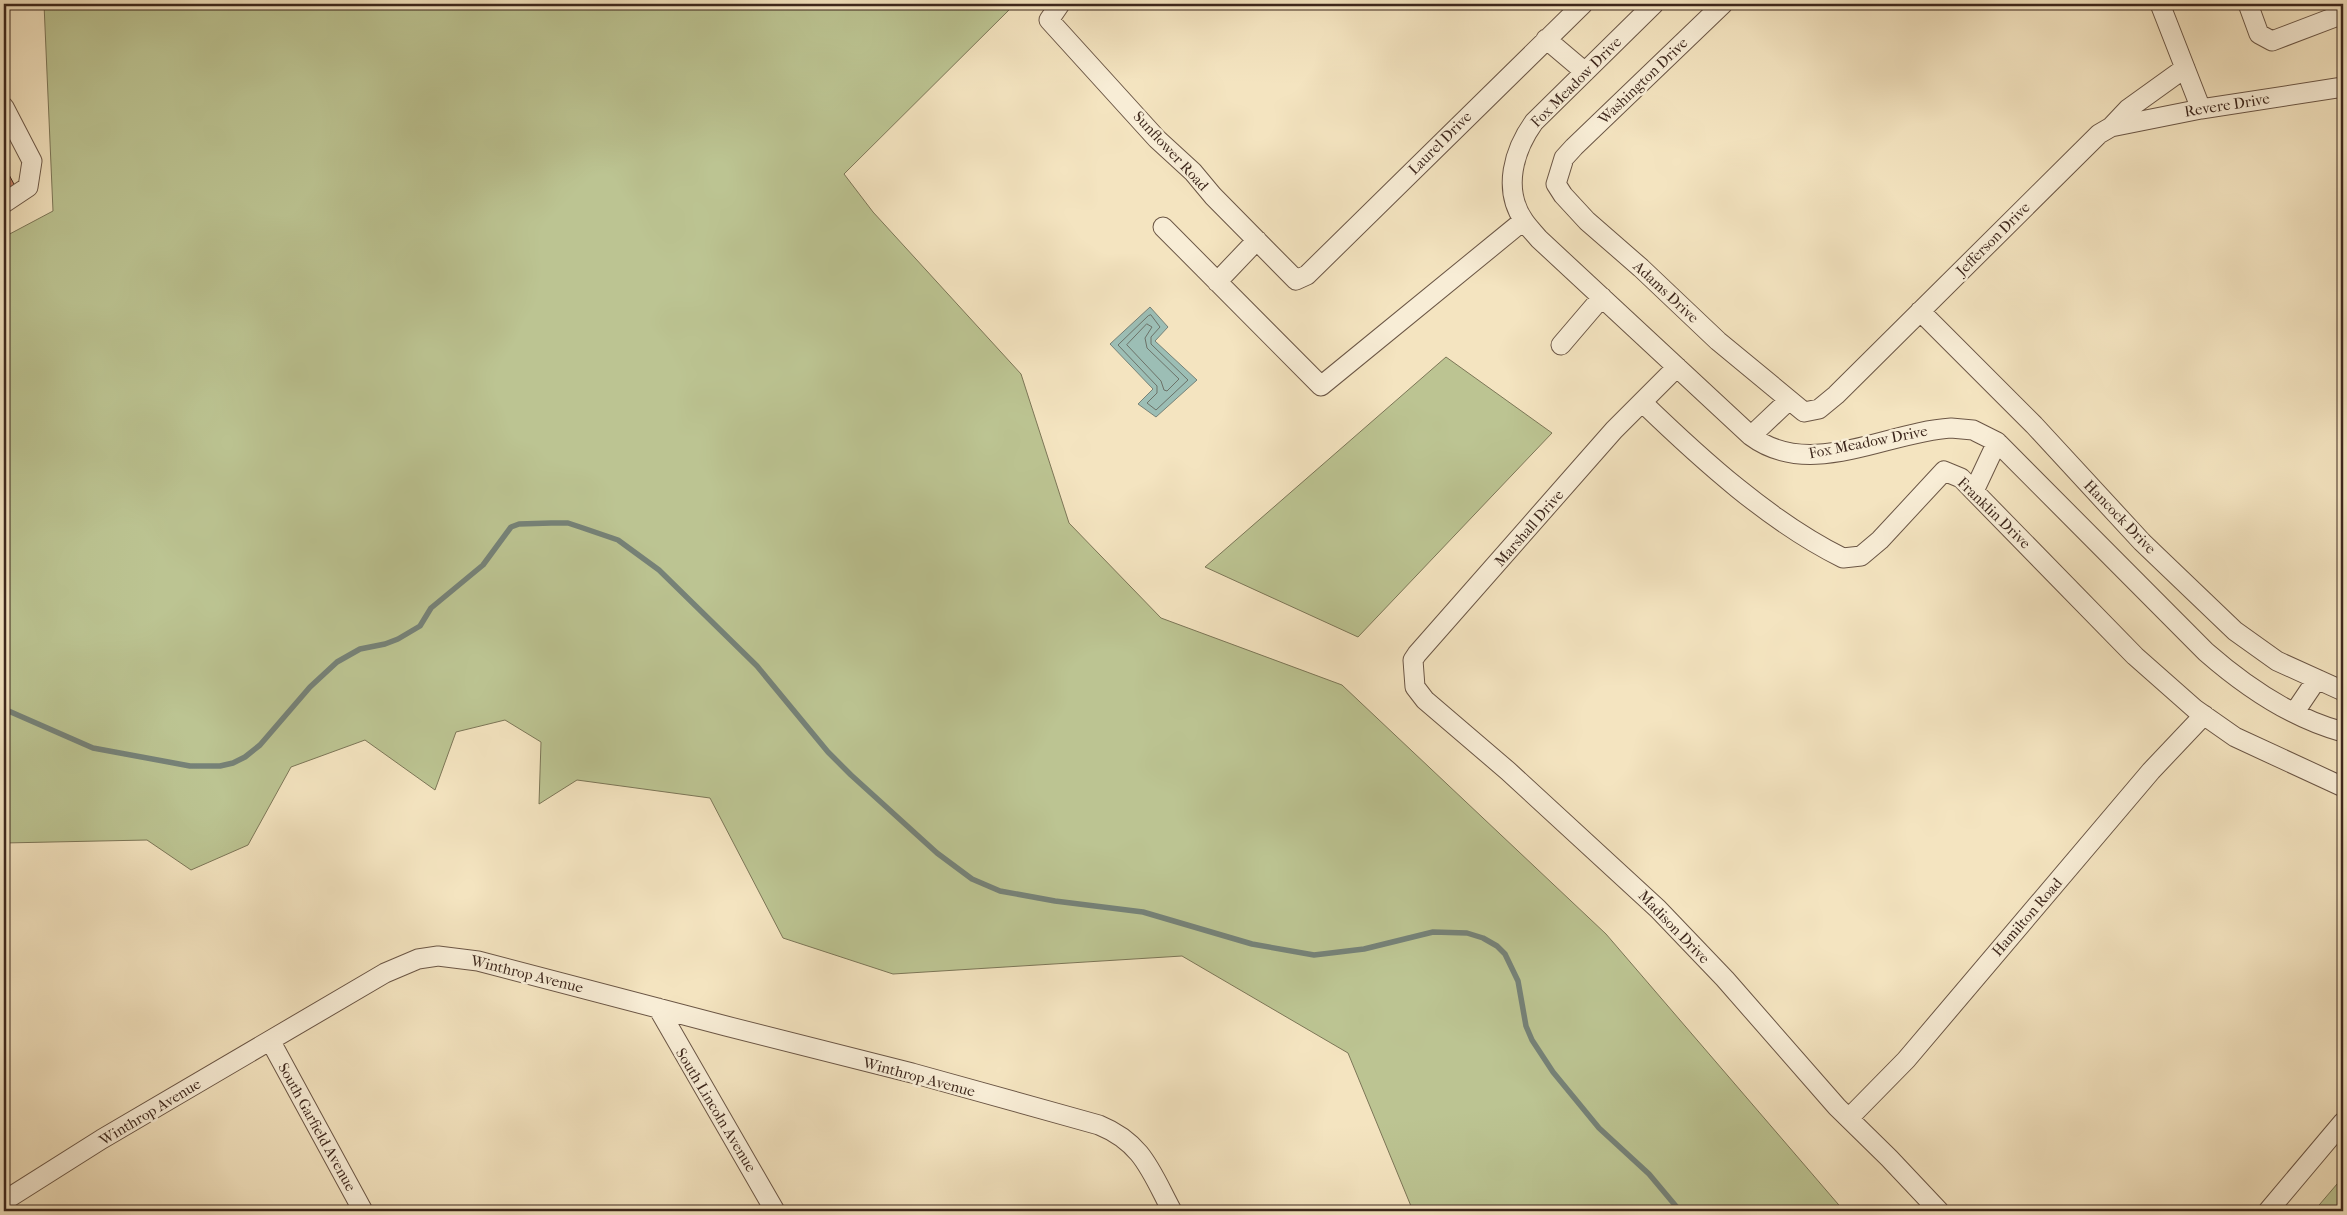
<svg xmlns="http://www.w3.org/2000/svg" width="2347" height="1215" viewBox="0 0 2347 1215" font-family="'IM FELL French Canon',serif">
	<rect width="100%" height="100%" fill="#f4e4c0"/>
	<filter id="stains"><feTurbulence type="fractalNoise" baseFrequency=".004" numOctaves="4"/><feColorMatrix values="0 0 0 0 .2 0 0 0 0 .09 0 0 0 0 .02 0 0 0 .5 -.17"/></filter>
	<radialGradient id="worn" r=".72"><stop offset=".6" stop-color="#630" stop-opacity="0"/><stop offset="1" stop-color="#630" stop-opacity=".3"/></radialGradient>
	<!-- green -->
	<path fill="#bcc492" stroke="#7c7657" d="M44,4H1015L844,174L873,212L1021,374L1069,523L1161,618L1342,685L1606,934L1844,1211H1413L1348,1053L1182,956L893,974L783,938L710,798L577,780L539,804L541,742L505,720L456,732L435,790L365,740L291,767L248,845L191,870L147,840L4,843V237L53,211Z
		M1446,357L1552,433L1358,637L1205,567Z
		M2343,1177V1211H2314Z"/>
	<!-- water -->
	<path fill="#9cbeb5" stroke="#768278" d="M1150,307L1168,327L1155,341L1197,380L1156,417L1138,404L1153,389L1110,344Z"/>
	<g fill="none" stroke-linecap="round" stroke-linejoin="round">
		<!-- shore -->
		<path stroke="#6c7268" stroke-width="1" d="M1151,315L1160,327L1151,337V344L1188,380L1156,410L1147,403L1157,393V386L1118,345L1148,316Z
			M1147,324L1152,327L1145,338L1147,348L1179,379L1167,391L1164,390L1161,381L1127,345Z"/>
		<!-- stream -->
		<path stroke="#768278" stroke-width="5.5" d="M4,709L93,748L190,766H220L233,763L245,757L260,745L310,687L337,662L360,649L385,644L398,639L420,626L431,608L483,565L511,527L519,524L551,523H568L583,528L618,540L659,570L757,666L828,752L851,775L937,853L972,879L1000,891L1055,901L1143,912L1252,944L1314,955L1364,949L1433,932L1467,933L1483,938L1497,946L1505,954L1518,981L1526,1026L1532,1040L1553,1072L1599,1128L1649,1174L1680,1211"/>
	</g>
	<!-- building -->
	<path fill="#cc856d" stroke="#3d271c" d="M7,171L15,186L4,192V172Z"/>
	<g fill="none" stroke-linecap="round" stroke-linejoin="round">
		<!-- minor casing -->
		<g stroke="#6b5645" stroke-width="21">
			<path id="minor" d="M1060,4L1049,20L1157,139L1193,172L1213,196L1296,280L1307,275L1583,4
				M1654,4L1534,122C1514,150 1502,189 1524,221C1528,227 1534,233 1539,239L1751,436C1810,480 1886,432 1951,428L1973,430L1997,442L2206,652C2246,687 2291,718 2343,732
				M1723,4L1574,147L1564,158L1556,184L1563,195L1587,221L1641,268L1718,341L1804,412L1819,409L1836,395L2099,134L2111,127L2128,109L2185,68
				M2160,4L2201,109
				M2248,4L2259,34L2272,41L2343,14
				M1546,39L1585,72
				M4,107L32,161L28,187L4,203
				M2111,127L2201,109L2343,87
				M1163,227L1321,386L1523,221
				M1217,282L1257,240
				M1920,311L2034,425L2142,542L2235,631L2277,661L2343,691
				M1561,345L1602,297
				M1677,367L1614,430L1417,654L1413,660L1415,687L1425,700L1508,771L1658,909L1725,979L1837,1107L1889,1158L1939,1211
				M1643,403C1701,459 1770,522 1843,558L1861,556L1880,540L1944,471L1961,478L2135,656L2195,709L2235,737L2343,787
				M1751,436L1789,400
				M1974,491L1997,442
				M2294,713L2317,679
				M658,1008L775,1211
				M271,1042L363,1211
				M1849,1118L1906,1060L2151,771L2204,715
				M4,1201L102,1139L385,973L418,959L438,956L478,961L726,1026L912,1073L1099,1125C1143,1143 1151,1172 1172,1211
				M2268,1211L2343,1122"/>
		</g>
		<!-- minor -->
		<use href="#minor" stroke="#f8edd6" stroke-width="19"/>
	</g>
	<g text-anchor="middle" stroke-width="5" stroke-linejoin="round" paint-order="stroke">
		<!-- street labels -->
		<g font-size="15" fill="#3d271c" stroke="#f8edd6">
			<text transform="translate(1643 81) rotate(-44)" y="5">Washington Drive</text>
			<text transform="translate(1576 82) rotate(-45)" y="5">Fox Meadow Drive</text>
			<text transform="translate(2227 105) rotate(-9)" y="5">Revere Drive</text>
			<text transform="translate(1440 143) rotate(-45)" y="5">Laurel Drive</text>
			<text transform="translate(1171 151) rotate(47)" y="5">Sunflower Road</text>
			<text transform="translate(1993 239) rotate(-45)" y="5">Jefferson Drive</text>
			<text transform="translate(1666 292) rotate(43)" y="5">Adams Drive</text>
			<text transform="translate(1868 442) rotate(-11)" y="5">Fox Meadow Drive</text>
			<text transform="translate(1994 513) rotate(44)" y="5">Franklin Drive</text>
			<text transform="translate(2120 517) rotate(46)" y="5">Hancock Drive</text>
			<text transform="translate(1529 528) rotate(-49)" y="5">Marshall Drive</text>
			<text transform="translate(2027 917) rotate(-49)" y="5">Hamilton Road</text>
			<text transform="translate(1674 927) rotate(46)" y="5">Madison Drive</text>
			<text transform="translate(527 974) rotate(14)" y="5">Winthrop Avenue</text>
			<text transform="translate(919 1077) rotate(15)" y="5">Winthrop Avenue</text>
			<text transform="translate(716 1110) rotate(59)" y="5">South Lincoln Avenue</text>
			<text transform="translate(150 1112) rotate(-31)" y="5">Winthrop Avenue</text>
			<text transform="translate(317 1127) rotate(61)" y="5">South Garfield Avenue</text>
		</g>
	</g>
	<!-- margin -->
	<rect width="2347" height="1215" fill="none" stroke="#f4e4c0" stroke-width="20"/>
	<rect x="5" y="5" width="2337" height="1205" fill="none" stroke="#3d271c" stroke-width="2.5"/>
	<rect x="10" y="10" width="2327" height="1195" fill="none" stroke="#3d271c"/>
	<rect width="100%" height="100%" filter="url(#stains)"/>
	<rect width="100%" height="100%" fill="url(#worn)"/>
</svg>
